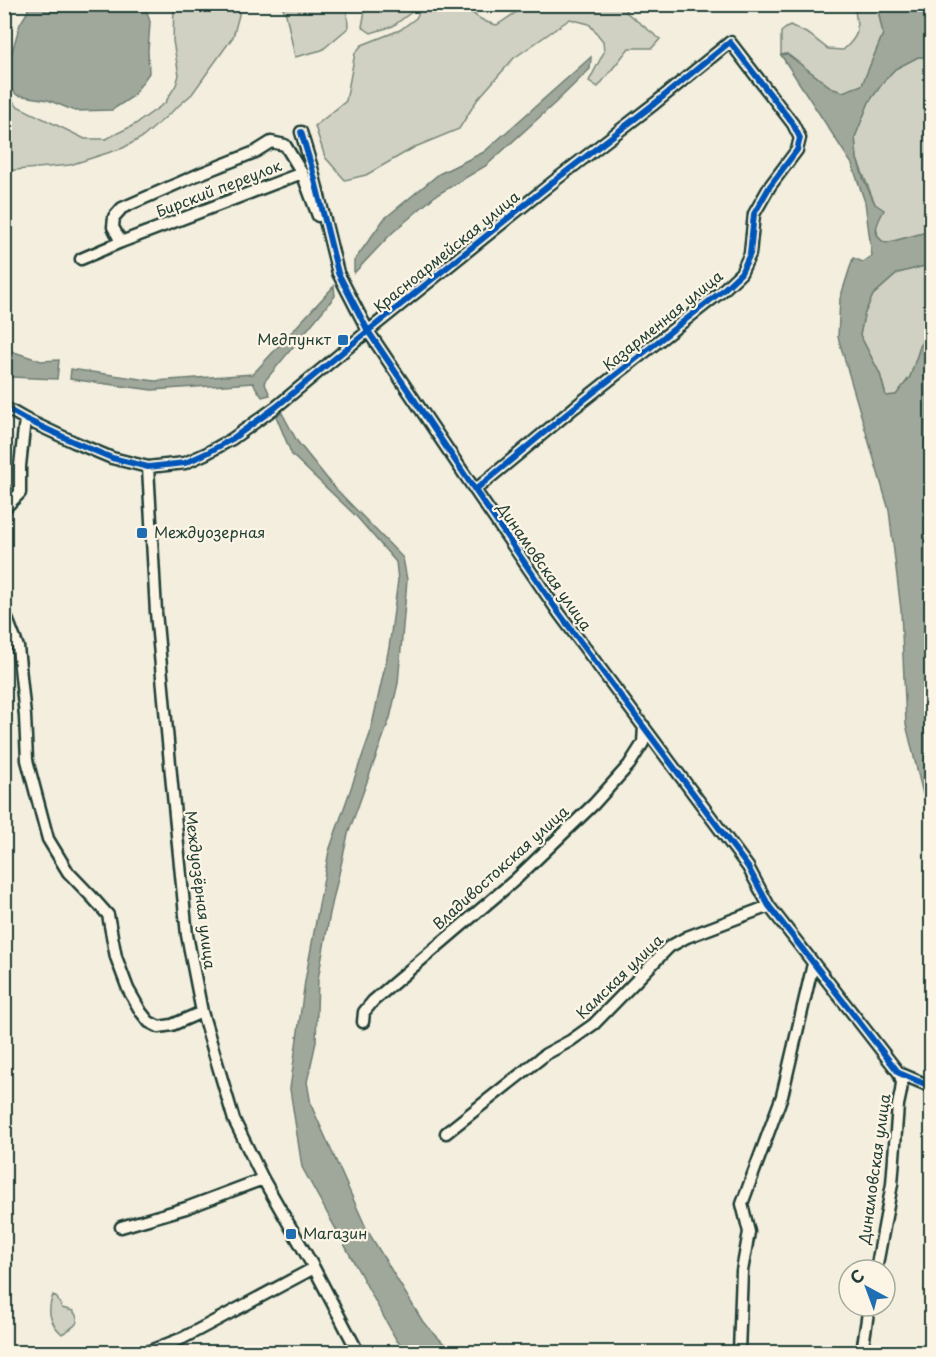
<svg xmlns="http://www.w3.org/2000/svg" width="936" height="1357" viewBox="0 0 936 1357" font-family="'Playpen Sans',sans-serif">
	<rect width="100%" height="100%" fill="#f3eede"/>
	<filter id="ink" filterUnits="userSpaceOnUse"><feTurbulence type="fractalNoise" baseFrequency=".0167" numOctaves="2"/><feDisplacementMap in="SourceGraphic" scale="12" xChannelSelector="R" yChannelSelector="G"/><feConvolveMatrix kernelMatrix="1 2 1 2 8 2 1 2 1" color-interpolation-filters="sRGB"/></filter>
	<g filter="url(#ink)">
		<!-- green -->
		<path fill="#d0d1c2" stroke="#78877b" stroke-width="1.5" d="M546,4L624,5L627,13L660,39L652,48H629L598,87L589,81L604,52L603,41L589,24L570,19L514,58L477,100L459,129L415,147L366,175L345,180L325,157L315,126L346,101L355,53L362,45L400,30L416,18L423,5H464C473,15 484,23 497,25L524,7Z
			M877,4L883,34L862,85L843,92L833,89L787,54L781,55V32L790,25L810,35L828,49L843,50C863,33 857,27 854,5Z
			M174,5H239V15L233,37L192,94L143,137L123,148L70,165L5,171V93L17,106L85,139H106L134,125L165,103L176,85L179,75L173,41Z
			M281,5H347L348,28L322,50L295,57L286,14Z
			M366,5V4L421,5L393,26L371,33L362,27Z
			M918,57H924L931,61V231L886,243L881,241L878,236L876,226L875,204L857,159L855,137L869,102L884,81L895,69Z
			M928,265L931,267V314L910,377L896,395L886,396L880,374L860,335L864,315L873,295L898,273Z
			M53,1295L57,1298L62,1308L73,1311C84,1324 71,1328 62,1334C49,1322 47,1311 53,1295Z"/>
		<!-- water -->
		<path fill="#a0a89b" stroke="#6c7d72" stroke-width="1.5" d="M27,5H147L146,8L150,22L148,51L149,73L132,97L112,110L75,111L48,100L17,95L10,88L6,73L20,24L28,11Z
			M877,5H931V61L924,57H918L895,69L884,81L869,102L855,137L857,159L864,180L875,204L884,210C878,222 869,235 886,243L931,231V267L928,265L898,273L873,295L864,315L860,335L880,374L886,396L896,395L910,377L931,314L932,438C928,448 927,454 932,463L931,827L906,724L901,610L889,510L838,337L840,299L853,258L863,262L872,256L865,202L852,164L781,55L787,54L833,89L843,92L862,85L883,34Z
			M591,57L590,69L555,103L487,165L435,196L392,233L354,273V261L384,219L439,174L484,152Z
			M334,286L335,296L264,382L270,395L262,397L253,383L152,390L70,379L71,369L155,381L253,374Z
			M5,349L41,361L59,360L57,379L10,377L5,374Z
			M282,413L297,441L334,487L403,558L407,580L398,683L390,718L348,834L330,913L318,979L316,1042L307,1082L311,1105L367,1230L423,1322L452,1352H411L397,1341L302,1167L290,1089L305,981L329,851L370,734L389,648L398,580L396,562L356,516L292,455L276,416Z"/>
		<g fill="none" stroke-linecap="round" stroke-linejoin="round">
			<!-- minor casing -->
			<g stroke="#1f3d34" stroke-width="15">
				<path id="minor" d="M301,132L312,168L338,273L368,331L475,490L559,613L748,867L769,906L899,1073L932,1087
					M121,242L113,227L114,217L122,208L197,175L255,152L271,142L285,145L302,173
					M81,259L121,242L302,173L318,216
					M4,407L25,419L74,442L112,458L148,467L185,463L207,453L232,439L276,407L368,331L558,178L654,104L730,42L793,124L800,138L797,150L770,186L754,214L750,254L741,273L722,291L575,407L475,490
					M148,467L156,612L172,785L187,935L202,1012L234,1120L263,1179L314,1268L358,1352
					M4,509L20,493V466L25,419
					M4,611L18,647L25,716L27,760L48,839L68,872L92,897L108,915L116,957L128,989L141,1012L149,1022L159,1027L172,1025L202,1012
					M363,1022L364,1012L373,1001L515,880L594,804L629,765L643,743L644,726
					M446,1133L546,1054L570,1041L594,1024L669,947L687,937L769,906
					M121,1227L186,1208L263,1179
					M876,1270L892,1184L898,1105L901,1091L902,1082L899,1073
					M147,1352L183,1338L314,1268
					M739,1352L742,1271L749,1232L742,1204L782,1096L813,964
					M862,1352L869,1306"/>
			</g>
			<!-- minor -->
			<use href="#minor" stroke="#fcf5e5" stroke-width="10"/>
			<!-- cycleway casing -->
			<g stroke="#fcf5e5" stroke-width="10">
				<path id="cycleway" d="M301,132L312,168L338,273L368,331L475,490L559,613L748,867L769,906L899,1073L932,1087
					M4,407L25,419L74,442L112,458L148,467L185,463L207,453L232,439L276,407L368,331L558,178L654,104L730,42L793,124L800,138L797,150L770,186L754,214L750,254L741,273L722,291L575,407L475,490"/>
			</g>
			<!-- cycleway -->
			<use href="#cycleway" stroke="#0057b8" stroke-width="6"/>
		</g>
	</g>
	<!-- markers -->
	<g fill="#1f6fb2" stroke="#fcf5e5" stroke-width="2">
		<rect x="337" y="334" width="12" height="12" rx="3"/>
		<rect x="136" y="527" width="12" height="12" rx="3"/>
		<rect x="285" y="1228" width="12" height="12" rx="3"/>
	</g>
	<g text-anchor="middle" stroke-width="4.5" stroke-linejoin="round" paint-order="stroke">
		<!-- street labels -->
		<g font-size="15" fill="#1f3d34" stroke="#fcf5e5">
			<text transform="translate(219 189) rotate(-21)" y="5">Бирский переулок</text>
			<text transform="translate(447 252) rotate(-39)" y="5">Красноармейская улица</text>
			<text transform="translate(663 321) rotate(-39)" y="5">Казарменная улица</text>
			<text transform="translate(544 567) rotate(55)" y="5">Динамовская улица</text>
			<text transform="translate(501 868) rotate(-42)" y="5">Владивостокская улица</text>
			<text transform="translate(200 890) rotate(83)" y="5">Междуозёрная улица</text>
			<text transform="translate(620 977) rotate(-44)" y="5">Камская улица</text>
			<text transform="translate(875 1169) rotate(-82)" y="5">Динамовская улица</text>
		</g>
		<!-- poi labels -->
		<g font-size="15" fill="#1f3d34" stroke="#fcf5e5" text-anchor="start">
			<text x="331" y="345" text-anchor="end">Медпункт</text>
			<text x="154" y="538">Междуозерная</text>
			<text x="303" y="1239">Магазин</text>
		</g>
	</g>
	<!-- margin -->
	<rect width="936" height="1357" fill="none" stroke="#fcf5e5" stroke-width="24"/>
	<rect x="12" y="12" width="912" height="1333" fill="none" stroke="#1f3d34" stroke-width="2" filter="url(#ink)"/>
	<!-- north arrow -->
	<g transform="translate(867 1288) rotate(319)"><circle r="28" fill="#fcf5e5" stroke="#a4ab9e" stroke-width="1.5"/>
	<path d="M0-4.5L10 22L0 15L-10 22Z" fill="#1f6fb2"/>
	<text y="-9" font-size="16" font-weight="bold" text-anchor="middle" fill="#1f3d34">С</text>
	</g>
</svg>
